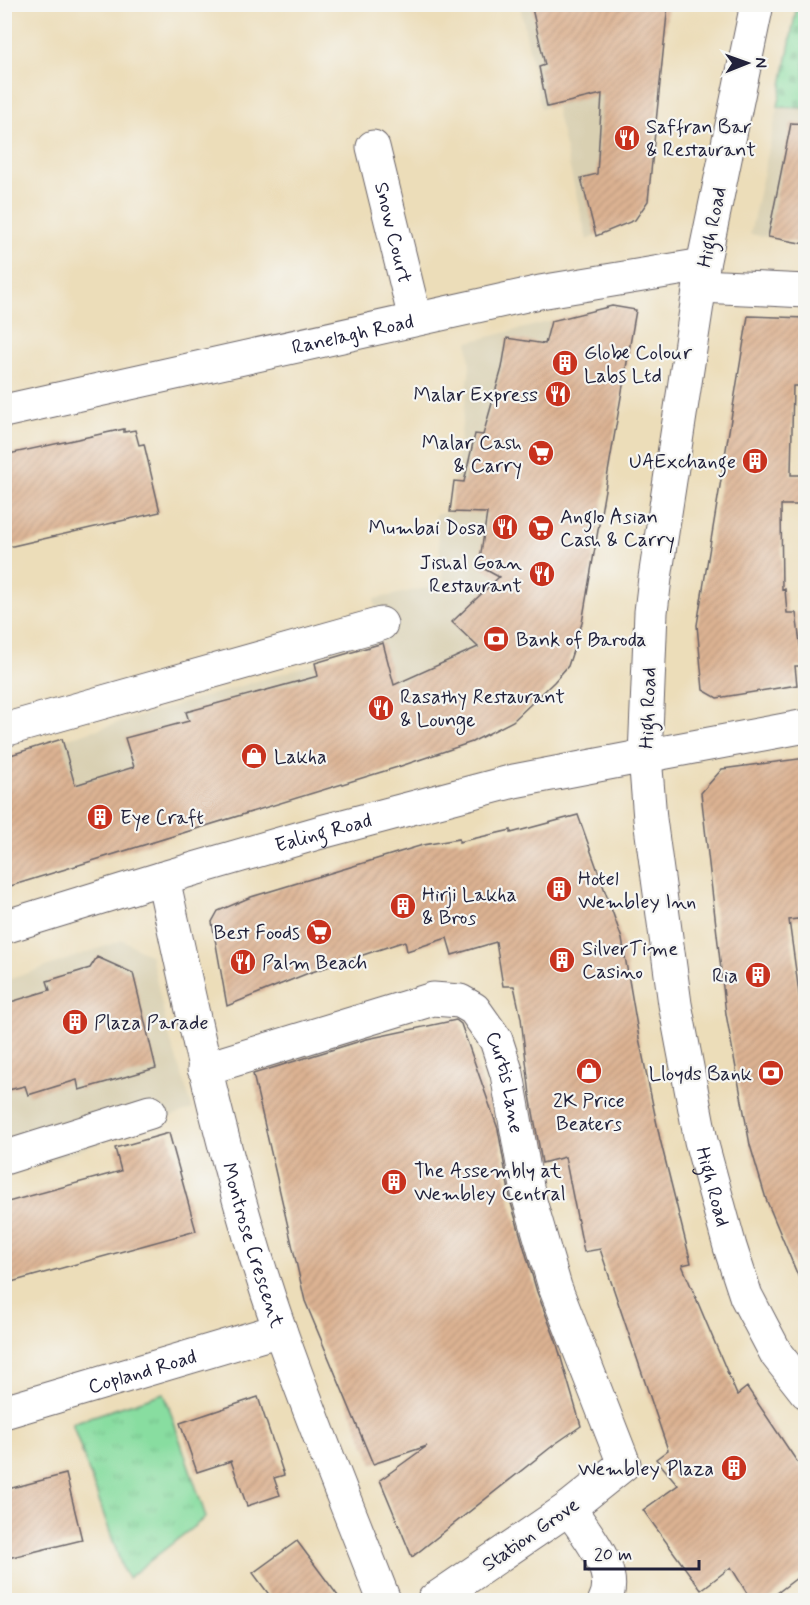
<svg xmlns="http://www.w3.org/2000/svg" width="810" height="1605" viewBox="0 0 810 1605" font-family="Mynerve,sans-serif">
	<defs>
		<pattern id="cemetery-stones" width="16" height="16" patternUnits="userSpaceOnUse" patternTransform="scale(1.5)"><rect width="16" height="16" fill="#88dda0"/><path d="M2 7V4a2 2 0 0 1 4 0v3zM10 15v-3a2 2 0 0 1 4 0v3z" fill="#75bd8b"/></pattern>
		<pattern id="park-tufts" width="24" height="20" patternUnits="userSpaceOnUse" patternTransform="scale(1.5)"><rect width="24" height="20" fill="#88dda0"/><path d="M3 7l-1-3M5 7V3M7 7l1-3M15 17l-1-3M17 17v-4M19 17l1-3" fill="none" stroke="#75bd8b"/></pattern>
		<pattern id="building-hatch" width="6" height="6" patternUnits="userSpaceOnUse" patternTransform="scale(1.5)"><rect width="6" height="6" fill="#dcb292"/><path d="M-1 1l2-2M0 6l6-6M5 7l2-2" fill="none" stroke="#bc997f"/></pattern>
	</defs>
	<rect width="100%" height="100%" fill="#f6f6f2"/>
	<filter id="ink" filterUnits="userSpaceOnUse"><feTurbulence type="fractalNoise" baseFrequency=".0167" numOctaves="2"/><feDisplacementMap in="SourceGraphic" scale="12" xChannelSelector="R" yChannelSelector="G"/><feConvolveMatrix kernelMatrix="1 2 1 2 8 2 1 2 1" color-interpolation-filters="sRGB"/></filter>
	<filter id="wash" filterUnits="userSpaceOnUse"><feTurbulence type="fractalNoise" baseFrequency=".008" numOctaves="4" result="noise"/><feDisplacementMap in="SourceGraphic" scale="24" xChannelSelector="R" yChannelSelector="G"/><feGaussianBlur stdDeviation="1.35" result="paint"/><feColorMatrix in="noise" values="0 0 0 0 0 0 0 0 0 0 0 0 0 0 0 0 0 1.4 0 .05"/><feComposite in="paint" operator="in"/></filter>
	<g filter="url(#wash)">
		<rect width="100%" height="100%" fill="#ecddb9"/>
		<!-- built -->
		<path fill="#d9d0b2" d="M520,5H668L648,201L635,220L587,240L555,105L541,109Z
			M778,107L805,108V244L750,234Z
			M612,306L636,310L582,623L571,657L533,701L504,726L472,742L5,888V757L383,643L374,599L444,584L435,515L450,512L470,367L468,342Z
			M123,940L151,956L169,1036L193,1109L5,1177V981Z"/>
		<!-- cemetery -->
		<path fill="url(#cemetery-stones)" stroke="#55806e" stroke-width="1.5" d="M797,5H805V108L778,107Z"/>
		<!-- park -->
		<path fill="url(#park-tufts)" stroke="#55806e" stroke-width="1.5" d="M164,1393L206,1517L128,1578L123,1570L72,1423Z"/>
		<g id="blocks">
			<!-- building -->
			<path fill="url(#building-hatch)" d="M531,4H668L648,201L635,220L596,236L581,178L597,174L602,94L547,107L539,67L545,65Z
				M791,123L806,124V244L768,237Z
				M612,306L636,310L582,623L568,666L554,682L513,721L472,742L401,766L4,888V757L62,739L75,785L134,767L125,738L189,721L186,712L318,676L315,663L383,643L394,685L478,647L452,622L499,577L479,566L487,513L450,512L454,481L464,482L475,434L483,435L502,368L507,338L545,344L551,321Z
				M748,316L806,318V386H793L791,475H806V505H781L782,590L785,589L787,613H796L803,666H795L797,685L717,698L703,690L697,625Z
				M124,429V432L135,430L139,445L144,444L160,512L4,548V455Z
				M806,758V918L789,920L806,1044V1295L766,1199L750,1145L726,1014L701,793L722,769Z
				M578,815L622,939L639,1038L660,1139L691,1263L682,1265L737,1395L747,1387L806,1475V1571L768,1600H751L731,1567L701,1590L643,1510L678,1485L656,1459L668,1450L600,1249L584,1252L565,1157L542,1163L530,1095L521,1018L514,986H503L496,942L452,955L447,938L407,951L405,941L306,974L227,1006L212,922L218,911L251,897L423,845L459,839V842L511,830V833Z
				M97,957L133,973L156,1068L79,1090L77,1080L28,1095L25,1086L4,1091V1004L50,990L47,981L90,968Z
				M456,1020L461,1024L498,1129L511,1203L537,1292L556,1341L581,1426L555,1444L412,1557L380,1480L427,1446L373,1464L305,1301L253,1074L367,1039Z
				M169,1133L196,1231L4,1284V1203L121,1171L115,1148Z
				M258,1397L284,1475L274,1478L280,1495L247,1506L231,1461L197,1472L180,1423Z
				M66,1474L82,1540L4,1559V1490Z
				M297,1541L341,1600H273L253,1573Z"/>
		</g>
	</g>
	<g filter="url(#ink)">
		<use href="#blocks" fill-opacity="0" stroke="#696367" stroke-width="1.5"/>
		<g fill="none" stroke-linecap="round" stroke-linejoin="round">
			<!-- minor casing -->
			<g stroke="#696367" stroke-width="35">
				<g id="minor">
					<path id="s1" d="M373,147L415,319"/>
					<path d="M700,286L806,291"/>
					<path id="s2" d="M4,411L540,292L703,265"/>
					<path d="M4,730L381,624"/>
					<path d="M645,756L806,726"/>
					<path id="s3" d="M163,878C196,1030 228,1182 280,1330C312,1421 349,1510 384,1600"/>
					<path id="s4" d="M204,1069L433,999L460,1001L474,1009L496,1040L507,1074L529,1198L555,1287L624,1464L569,1508L434,1600"/>
					<path d="M4,1158L150,1112"/>
					<path id="s5" d="M4,1412L280,1330"/>
					<path d="M569,1508C585,1533 620,1571 605,1600"/>
				</g>
			</g>
			<!-- major casing -->
			<g stroke="#696367" stroke-width="35">
				<g id="major">
					<path id="s6" d="M757,4L703,265L655,578L651,612L645,756L650,819L675,1004L701,1141L730,1247L746,1296L777,1355L806,1392"/>
					<path id="s7" d="M4,927L163,878L321,832L514,781L645,756"/>
				</g>
			</g>
			<!-- minor -->
			<use href="#minor" stroke="#fff" stroke-width="33"/>
			<!-- major -->
			<use href="#major" stroke="#fff" stroke-width="33"/>
		</g>
	</g>
	<!-- icons -->
	<defs>
		<g id="restaurant-disc" transform="scale(1.35)"><circle r="9.5" fill="#c8321e" stroke="#f6f6f2"/><path d="M-5-6h1v4h1v-4h1v4h1v-4h1v5L-1.5 .5V6h-2V.5L-5-1ZM5-6V6H3V1.5H1.5Q1.5-4 5-6Z" fill="#fff"/></g>
		<g id="building-disc" transform="scale(1.35)"><circle r="9.5" fill="#c8321e" stroke="#f6f6f2"/><path d="M-4-6H4V6H1V3H-1V6H-4ZM-2.5-4.3h1.7v1.8h-1.7ZM.8-4.3h1.7v1.8H.8ZM-2.5-1h1.7V.8h-1.7ZM.8-1h1.7V.8H.8Z" fill="#fff"/></g>
		<g id="supermarket-disc" transform="scale(1.35)"><circle r="9.5" fill="#c8321e" stroke="#f6f6f2"/><path d="M-6-5.5h2.5l.6 2H6L4.5 2H-2.5L-4.4-4H-6ZM-1.5 3.2a1.3 1.3 0 1 0 .1 0ZM3 3.2a1.3 1.3 0 1 0 .1 0Z" fill="#fff"/></g>
		<g id="bank-disc" transform="scale(1.35)"><circle r="9.5" fill="#c8321e" stroke="#f6f6f2"/><path d="M-6-4H6V4H-6ZM0-2.3a2.3 2.3 0 1 0 0 4.6a2.3 2.3 0 1 0 0-4.6Z" fill="#fff"/></g>
		<g id="shop-disc" transform="scale(1.35)"><circle r="9.5" fill="#c8321e" stroke="#f6f6f2"/><path d="M-5-2.5h2.3a2.7 3.5 0 0 1 5.4 0H5L5.5 6h-11ZM-1.5-2.5h3a1.5 2.3 0 0 0-3 0Z" fill="#fff"/></g>
	</defs>
	<g fill-rule="evenodd">
		<use href="#restaurant-disc" x="627" y="138"/>
		<use href="#building-disc" x="565" y="363"/>
		<use href="#restaurant-disc" x="558" y="394"/>
		<use href="#supermarket-disc" x="541" y="453"/>
		<use href="#building-disc" x="755" y="461"/>
		<use href="#restaurant-disc" x="505" y="527"/>
		<use href="#supermarket-disc" x="541" y="528"/>
		<use href="#restaurant-disc" x="542" y="574"/>
		<use href="#bank-disc" x="496" y="639"/>
		<use href="#restaurant-disc" x="381" y="708"/>
		<use href="#shop-disc" x="254" y="756"/>
		<use href="#building-disc" x="100" y="817"/>
		<use href="#building-disc" x="559" y="889"/>
		<use href="#building-disc" x="403" y="906"/>
		<use href="#supermarket-disc" x="319" y="932"/>
		<use href="#building-disc" x="562" y="960"/>
		<use href="#restaurant-disc" x="243" y="962"/>
		<use href="#building-disc" x="758" y="975"/>
		<use href="#building-disc" x="75" y="1022"/>
		<use href="#shop-disc" x="589" y="1071"/>
		<use href="#bank-disc" x="771" y="1073"/>
		<use href="#building-disc" x="394" y="1182"/>
		<use href="#building-disc" x="734" y="1468"/>
	</g>
	<g text-anchor="middle" stroke-width="4.5" stroke-linejoin="round" paint-order="stroke">
		<!-- poi labels -->
		<g font-size="20" fill="#22223b" stroke="#f6f6f2" text-anchor="start">
			<text x="646" y="133">Saffran Bar<tspan x="646" dy="23">&amp; Restaurant</tspan></text>
			<text x="584" y="359">Globe Colour<tspan x="584" dy="23">Labs Ltd</tspan></text>
			<text x="538" y="401" text-anchor="end">Malar Express</text>
			<text x="522" y="449" text-anchor="end">Malar Cash<tspan x="522" dy="23">&amp; Carry</tspan></text>
			<text x="736" y="468" text-anchor="end">UAExchange</text>
			<text x="560" y="523">Anglo Asian<tspan x="560" dy="23">Cash &amp; Carry</tspan></text>
			<text x="486" y="534" text-anchor="end">Mumbai Dosa</text>
			<text x="522" y="569" text-anchor="end">Jishal Goan<tspan x="522" dy="23">Restaurant</tspan></text>
			<text x="516" y="646">Bank of Baroda</text>
			<text x="400" y="703">Rasathy Restaurant<tspan x="400" dy="23">&amp; Lounge</tspan></text>
			<text x="274" y="763">Lakha</text>
			<text x="120" y="824">Eye Craft</text>
			<text x="578" y="885">Hotel<tspan x="578" dy="23">Wembley Inn</tspan></text>
			<text x="422" y="901">Hirji Lakha<tspan x="422" dy="23">&amp; Bros</tspan></text>
			<text x="300" y="939" text-anchor="end">Best Foods</text>
			<text x="582" y="955">SilverTime<tspan x="582" dy="23">Casino</tspan></text>
			<text x="262" y="969">Palm Beach</text>
			<text x="738" y="982" text-anchor="end">Ria</text>
			<text x="94" y="1029">Plaza Parade</text>
			<text x="752" y="1080" text-anchor="end">Lloyds Bank</text>
			<text x="589" y="1107" text-anchor="middle">2K Price<tspan x="589" dy="23">Beaters</tspan></text>
			<text x="414" y="1177">The Assembly at<tspan x="414" dy="23">Wembley Central</tspan></text>
			<text x="714" y="1475" text-anchor="end">Wembley Plaza</text>
		</g>
		<!-- street labels -->
		<g font-size="20" fill="#22223b" stroke="#f6f6f2">
			<text transform="translate(711 227) rotate(-79)" y="7">High Road</text>
			<text dy="7" stroke="none"><textPath href="#s1" startOffset="88">Snow Court</textPath></text>
			<text dy="7" stroke="none"><textPath href="#s2" startOffset="357">Ranelagh Road</textPath></text>
			<text transform="translate(647 708) rotate(-88)" y="7">High Road</text>
			<text dy="7" stroke="none"><textPath href="#s7" startOffset="333">Ealing Road</textPath></text>
			<text dy="7" stroke="none"><textPath href="#s4" startOffset="364">Curtis Lane</textPath></text>
			<text dy="7" stroke="none"><textPath href="#s6" startOffset="1198">High Road</textPath></text>
			<text dy="7" stroke="none"><textPath href="#s3" startOffset="378">Montrose Crescent</textPath></text>
			<text dy="7" stroke="none"><textPath href="#s5" startOffset="144">Copland Road</textPath></text>
			<text transform="translate(530 1534) rotate(-35)" y="7">Station Grove</text>
		</g>
	</g>
	<!-- margin -->
	<rect width="810" height="1605" fill="none" stroke="#f6f6f2" stroke-width="24"/>
	<!-- north arrow -->
	<g transform="translate(747 63) rotate(89)" stroke="#f6f6f2" stroke-width="4.5" paint-order="stroke">
	<path d="M0-4.5L10 22L0 15L-10 22Z" fill="#22223b"/>
	<text y="-9" font-size="16" font-weight="bold" text-anchor="middle" fill="#22223b">N</text>
	</g>
	<!-- scale -->
	<path d="M585 1560v9h114v-9" fill="none" stroke="#22223b" stroke-width="3"/>
	<text x="594" y="1560" font-size="18" fill="#22223b" stroke="#f6f6f2" stroke-width="4.5" paint-order="stroke">20 m</text>
</svg>
